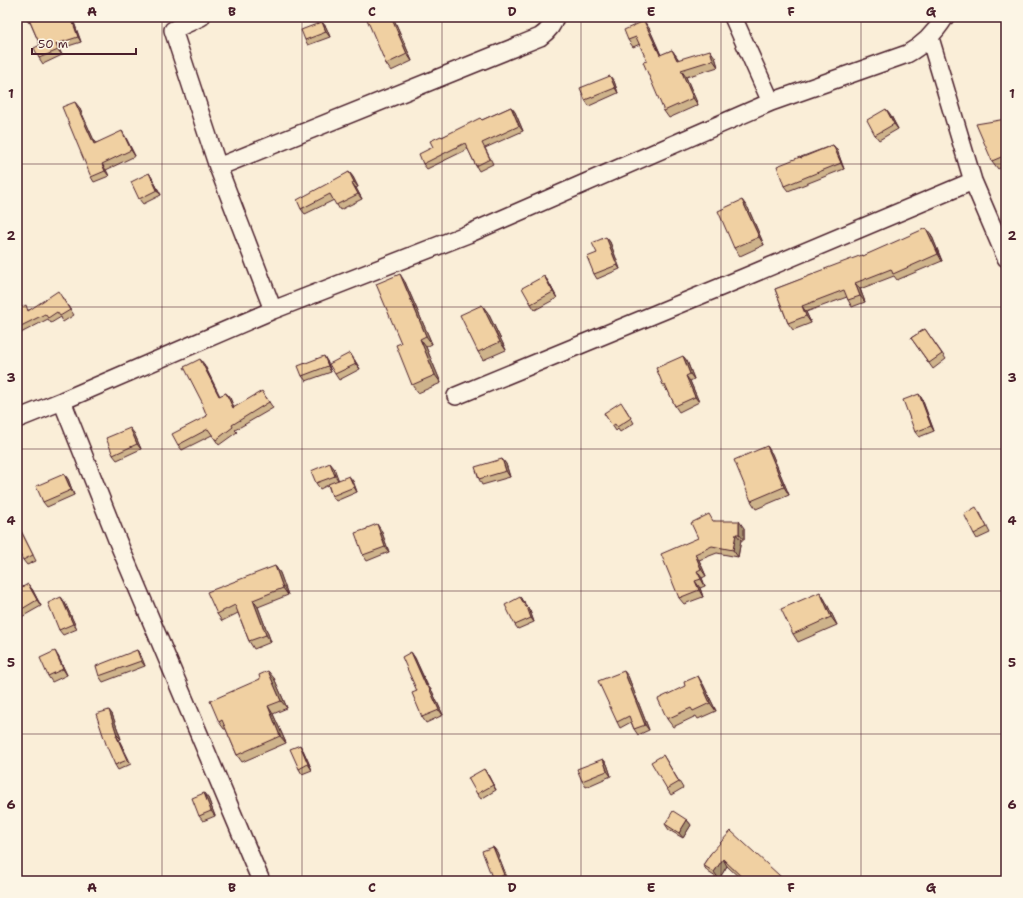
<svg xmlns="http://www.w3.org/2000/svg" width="1023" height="898" viewBox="0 0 1023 898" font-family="'Shantell Sans',sans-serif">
	<rect width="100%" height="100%" fill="#faeed8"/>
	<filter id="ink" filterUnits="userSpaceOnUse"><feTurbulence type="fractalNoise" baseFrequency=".025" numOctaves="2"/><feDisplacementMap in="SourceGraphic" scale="8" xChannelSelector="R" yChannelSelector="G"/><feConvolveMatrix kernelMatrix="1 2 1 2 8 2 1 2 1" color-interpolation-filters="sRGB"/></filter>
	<g filter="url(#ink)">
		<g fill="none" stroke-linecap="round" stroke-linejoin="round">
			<!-- minor casing -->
			<g stroke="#4a1f2b" stroke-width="20">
				<path id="minor" d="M201,17L173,30L218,167L273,310
					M733,17L771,102
					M930,38L973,181L1006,258
					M218,167L540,37C547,32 553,26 555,17
					M456,396L745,277L973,181
					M62,401L118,542L261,881
					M17,419L62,401L273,310L468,234L771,102L907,54C924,45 935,33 945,17"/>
			</g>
			<!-- minor -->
			<use href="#minor" stroke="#fcf5e5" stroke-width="17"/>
		</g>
		<!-- wall -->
		<path fill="#ceb38b" stroke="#4a1f2b" d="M25,17H72L81,42L59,49L62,55L43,64L39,58L40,45L30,22L29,23Z
			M393,17L412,61L391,71L386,64Z
			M322,22L326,27L330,37L308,45L305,40Z
			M649,28L661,55L672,50L679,60L715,57L718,67L686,77L698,105L669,118L664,111L647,61L640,44L633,47L628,40Z
			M614,81L618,93L589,106L585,100Z
			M79,107L95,143L125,136L135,156L106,170L109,176L94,182L91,177Z
			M511,107L515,112L523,131L485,148L493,164L479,171L476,166L468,149L427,169L423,164L433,147L442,137L482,120Z
			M886,109L890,114L898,129L879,140L875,135Z
			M1006,119V165L998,169L992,161Z
			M833,145L837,150L844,169L788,191L784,186L801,157Z
			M349,172L353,177L358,187L356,188L362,199L340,210L334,200L305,214L301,209Z
			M149,173L152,178L161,195L143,204L139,199Z
			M748,208L764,245L740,256L734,248Z
			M931,234L942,261L897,280L894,276L860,289L865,302L852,307L848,300L847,297L806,312L811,323L793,330L788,323L775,289L863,256Z
			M606,237L610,242L620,269L597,279L594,274L597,253Z
			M544,276L548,281L557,298L535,310L531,304Z
			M405,282L432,344L426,347L441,383L418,393L412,385L401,343Z
			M62,297L74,315L63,322L61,317L51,323L48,319L17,335V310H29Z
			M482,305L488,313L506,350L483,360L478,352Z
			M925,329L946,359L933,369L911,338Z
			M683,356L687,361L694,379L690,381L699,402L679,412L675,406L668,390L667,391L663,385Z
			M354,359L360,369L339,380L335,374Z
			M327,361L331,372L306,381L302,376Z
			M204,364L220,396L226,393L230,398L234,408L266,397L273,408L235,430L237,432L219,445L212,435L182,450L178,445L207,416L203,404Z
			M919,394L922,399L934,431L919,437L915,432Z
			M625,408L634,423L620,432L618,429L616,431L604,413Z
			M134,433L141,449L117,460L113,455Z
			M767,446L772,454L789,495L756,509L751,501Z
			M502,459L506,464L510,477L482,485L479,479Z
			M334,468L338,480L353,481L357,492L336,501L332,496L328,485L320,489L316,483Z
			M64,474L68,479L74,495L47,507L43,502Z
			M980,513L990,533L977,539L974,534Z
			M714,521L744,528V540H741L738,557L717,553L699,560L706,576L702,578L705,586L700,588L703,597L684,604L679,598L698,538Z
			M20,529L36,561L27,565L23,560Z
			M367,529L381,530L389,552L367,561L363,555Z
			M275,566L280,573L288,595L258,607L271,642L254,649L249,641L238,613L222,621L217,614Z
			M32,589L41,606L18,619L17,618V590Z
			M820,592L825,600L837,625L798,642L793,634Z
			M61,597L65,603L77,629L63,635L59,630Z
			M524,601L526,607L530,611L534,622L518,629L515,625Z
			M137,650L141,656L145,666L103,682L99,676Z
			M411,652L415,658L428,686L432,691L443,715L426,723L422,717L417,691Z
			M58,656L67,675L52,682L48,676Z
			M628,676L649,730L638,735L634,729L631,722L620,728L617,722Z
			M274,678L287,708L273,714L286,743L242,762L237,755L226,729H224L219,722Z
			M703,684L716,711L698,719L696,716L673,727L667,719Z
			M112,714L121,739L119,740L131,764L118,770L115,765Z
			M303,750L312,770L302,774L299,769Z
			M663,755L683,788L671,795L667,789Z
			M603,759L607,764L611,776L586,787L582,781Z
			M484,769L488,775L496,790L481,799L477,794Z
			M208,798L215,816L203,821L199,816Z
			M687,820L691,825L683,838L669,830L665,824Z
			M493,847L497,852L508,880L494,881L493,880Z
			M711,853L780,876L784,881H743L727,866L719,879L708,872L703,865Z"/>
		<!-- shaded-wall -->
		<path fill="#a89271" stroke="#4a1f2b" d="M71,17H72L81,42L78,37Z
			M391,17H393L412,61L407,54Z
			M644,21L649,28L664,62L660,55Z
			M322,22L326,27L330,37L326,32Z
			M56,44L59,49L62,55L58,50Z
			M672,50L677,57L682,68L677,60Z
			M710,50L715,57L718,67L713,60Z
			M681,70L686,77L698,105L693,98Z
			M610,76L614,81L618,93L615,88Z
			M75,102L79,107L98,149L94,144Z
			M511,107L515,112L523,131L519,126Z
			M886,109L890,114L898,129L894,124Z
			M122,131L125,136L135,156L131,150Z
			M833,145L837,150L844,169L841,163Z
			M102,164L106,170L109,176L105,171Z
			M349,172L353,177L358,187L354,182Z
			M149,173L152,178L161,195L157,190Z
			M352,183L356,188L362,199L358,194Z
			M742,200L748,208L764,245L759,237Z
			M926,228L931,234L942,261L938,254Z
			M606,237L610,242L620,269L617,265Z
			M400,274L405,282L432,344L426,336Z
			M544,276L548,281L557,298L553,292Z
			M855,283L860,289L865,302L860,296Z
			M482,305L488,313L506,350L500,342Z
			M802,306L806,312L811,323L806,316Z
			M420,339L426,347L441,383L435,375Z
			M350,353L354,359L360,369L356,364Z
			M324,356L327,361L331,372L328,366Z
			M683,356L687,361L694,379L690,374Z
			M200,359L204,364L222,402L219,396Z
			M686,376L690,381L699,402L695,397Z
			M226,393L230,398L237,414L233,408Z
			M919,394L922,399L934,431L931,426Z
			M130,428L134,433L141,449L137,444Z
			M767,446L772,454L789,495L784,487Z
			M502,459L506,464L510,477L506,471Z
			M330,463L334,468L339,481L335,476Z
			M64,474L68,479L74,495L71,490Z
			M349,476L353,481L357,492L354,487Z
			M739,521L744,528V540L739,534Z
			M377,524L381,530L389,552L385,547Z
			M736,534L741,540L738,557L733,550Z
			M695,554L699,560L706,576L701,569Z
			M275,566L280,573L288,595L283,588Z
			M697,571L702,578L705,586L701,579Z
			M695,581L700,588L703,597L699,590Z
			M28,584L32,589L41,606L37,600Z
			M820,592L825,600L837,625L831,617Z
			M61,597L65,603L77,629L73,624Z
			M520,597L528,609L527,607L530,611L534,622L531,618Z
			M253,600L258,607L271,642L266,635Z
			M137,650L141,656L145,666L141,661Z
			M55,651L58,656L67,675L63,669Z
			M411,652L415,658L430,692L426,686Z
			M268,671L274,678L287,708L281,701Z
			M624,671L628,676L649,730L645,725Z
			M698,676L703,684L716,711L710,703Z
			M428,686L432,691L443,715L439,710Z
			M268,706L273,714L286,743L280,736Z
			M109,710L112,714L121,739L117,735Z
			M116,735L119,740L131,764L127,760Z
			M300,745L303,750L312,770L308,764Z
			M603,759L607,764L611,776L607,771Z
			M484,769L488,775L496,790L493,785Z
			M204,793L208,798L215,816L211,811Z
			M687,820L691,825L683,838L679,833Z
			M493,847L497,852L508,880L504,875Z
			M723,859L727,866L719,879L714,872Z
			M758,877L760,881H754Z"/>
		<!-- building -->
		<path fill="#f0d0a2" stroke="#4a1f2b" d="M28,17H71L78,37L56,44L58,50L39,58L34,48L40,45Z
			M366,17H391L407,54L386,64Z
			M644,21L660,55L672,50L677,60L710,50L713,60L681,70L693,98L664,111L643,62L647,61L636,37L628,40L624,30Z
			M322,22L326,32L305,40L301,30Z
			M610,76L615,88L585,100L580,88Z
			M75,102L94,144L122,131L131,150L102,164L105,171L91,177L62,107Z
			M511,107L519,126L482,143L490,159L476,166L465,143L423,164L419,154L433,147L430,141L441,136L442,137L480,118L482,120Z
			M886,109L894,124L875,135L867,120Z
			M1006,119V155L992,161L976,124Z
			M833,145L841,163L784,186L777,166L800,157L801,158Z
			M349,172L354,182L352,183L358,194L336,205L330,194L301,209L297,200Z
			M149,173L157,190L139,199L131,182Z
			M742,200L759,237L734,248L718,211Z
			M926,228L938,254L893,274L891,269L855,283L860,296L848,300L844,290L802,306L806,316L788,323L775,289L814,274V273L862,255L863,256Z
			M606,237L617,265L594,274L587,257L597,253L592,243Z
			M400,274L426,336L420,339L435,375L412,385L396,345L401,343L376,284Z
			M544,276L553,292L531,304L522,288Z
			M58,291L70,310L60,316L57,312L48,318L45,314L17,328V310L26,305L28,311Z
			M482,305L500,342L478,352L460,315Z
			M925,329L942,354L929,363L911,338Z
			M350,353L356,364L335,374L329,364Z
			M324,356L328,366L302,376L298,366Z
			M683,356L690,374L686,376L695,397L675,406L665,384L663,385L656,368Z
			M200,359L219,396L226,393L233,408L262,391L269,402L232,425L233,427L216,440L208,429L178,445L172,434L207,416L202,404H203L184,367Z
			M919,394L931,426L915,432L903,400Z
			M621,402L631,418L617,427L615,424L612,426L604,413Z
			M1006,411V416L1004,413Z
			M130,428L137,444L113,455L106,438Z
			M767,446L784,487L751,501L734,460Z
			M502,459L506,471L479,479L475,467Z
			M330,463L335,476L316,483L311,471Z
			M64,474L71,490L43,502L36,486Z
			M349,476L354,487L332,496L328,484Z
			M976,507L987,527L974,534L964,514Z
			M709,514L713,521H739V534H736L733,550L712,546L695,554L701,569L697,571L701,579L695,581L699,590L679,598L661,554L698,538L691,523Z
			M377,524L385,547L363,555L355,533L367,529V528Z
			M20,529L33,555L23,560L17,548V530Z
			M275,566L283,588L253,600L266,635L249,641L235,605L217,614L207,592Z
			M28,584L37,600L17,612V590Z
			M820,592L831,617L793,634L781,609Z
			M61,597L73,624L59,630L48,603Z
			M520,597L526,607H527L531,618L515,625L505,605Z
			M137,650L141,661L99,676L96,666Z
			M55,651L63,669L48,676L40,658Z
			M411,652L426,686H428L439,710L422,717L412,693L417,691L402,657Z
			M268,671L281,701L268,706L280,736L237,755L222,720L219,722L210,701L260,679L259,675Z
			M624,671L645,725L634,729L629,716L617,722L598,681Z
			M698,676L710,703L693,711L691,708L667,719L658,699L685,686L684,682Z
			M109,710L117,735H116L127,760L115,765L107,747L96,714Z
			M300,745L308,764L299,769L290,749Z
			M663,755L679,782L667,789L651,762Z
			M603,759L607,771L582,781L577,769Z
			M484,769L493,785L477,794L468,778Z
			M204,793L211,811L199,816L192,798Z
			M673,811L687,820L679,833L665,824Z
			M731,831L780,876L775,881H761L758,877L754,881H746L723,859L714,872L703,865L711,853Z
			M493,847L504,875L493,880L482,851Z
			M1006,877V881H1002Z"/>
	</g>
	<!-- grid -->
	<path fill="none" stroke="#4a1f2b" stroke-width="1" stroke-opacity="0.55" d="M162,17V881M302,17V881M442,17V881M581,17V881M721,17V881M861,17V881M17,164H1006M17,307H1006M17,449H1006M17,591H1006M17,734H1006"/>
	<!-- margin -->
	<rect width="1023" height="898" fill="none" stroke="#fcf5e5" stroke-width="44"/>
	<!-- scale -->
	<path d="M32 48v6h104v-6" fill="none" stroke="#4a1f2b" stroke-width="2"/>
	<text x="38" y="48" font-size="12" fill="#4a1f2b" stroke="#fcf5e5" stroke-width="3" paint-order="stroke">50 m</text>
	<rect x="22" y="22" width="979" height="854" fill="none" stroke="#4a1f2b" stroke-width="1.5"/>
	<g font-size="13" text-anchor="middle" font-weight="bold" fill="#4a1f2b">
		<text x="92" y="16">A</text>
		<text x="232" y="16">B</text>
		<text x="372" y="16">C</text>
		<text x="512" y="16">D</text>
		<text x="651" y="16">E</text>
		<text x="791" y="16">F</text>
		<text x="931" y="16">G</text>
		<text x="11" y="98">1</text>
		<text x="1012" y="98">1</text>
		<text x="11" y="240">2</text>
		<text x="1012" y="240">2</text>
		<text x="11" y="382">3</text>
		<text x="1012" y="382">3</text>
		<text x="11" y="525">4</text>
		<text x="1012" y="525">4</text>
		<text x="11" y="667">5</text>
		<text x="1012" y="667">5</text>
		<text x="11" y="809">6</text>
		<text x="1012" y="809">6</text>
		<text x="92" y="892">A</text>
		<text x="232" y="892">B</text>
		<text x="372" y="892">C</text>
		<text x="512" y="892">D</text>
		<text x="651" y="892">E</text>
		<text x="791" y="892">F</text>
		<text x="931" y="892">G</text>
	</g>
</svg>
